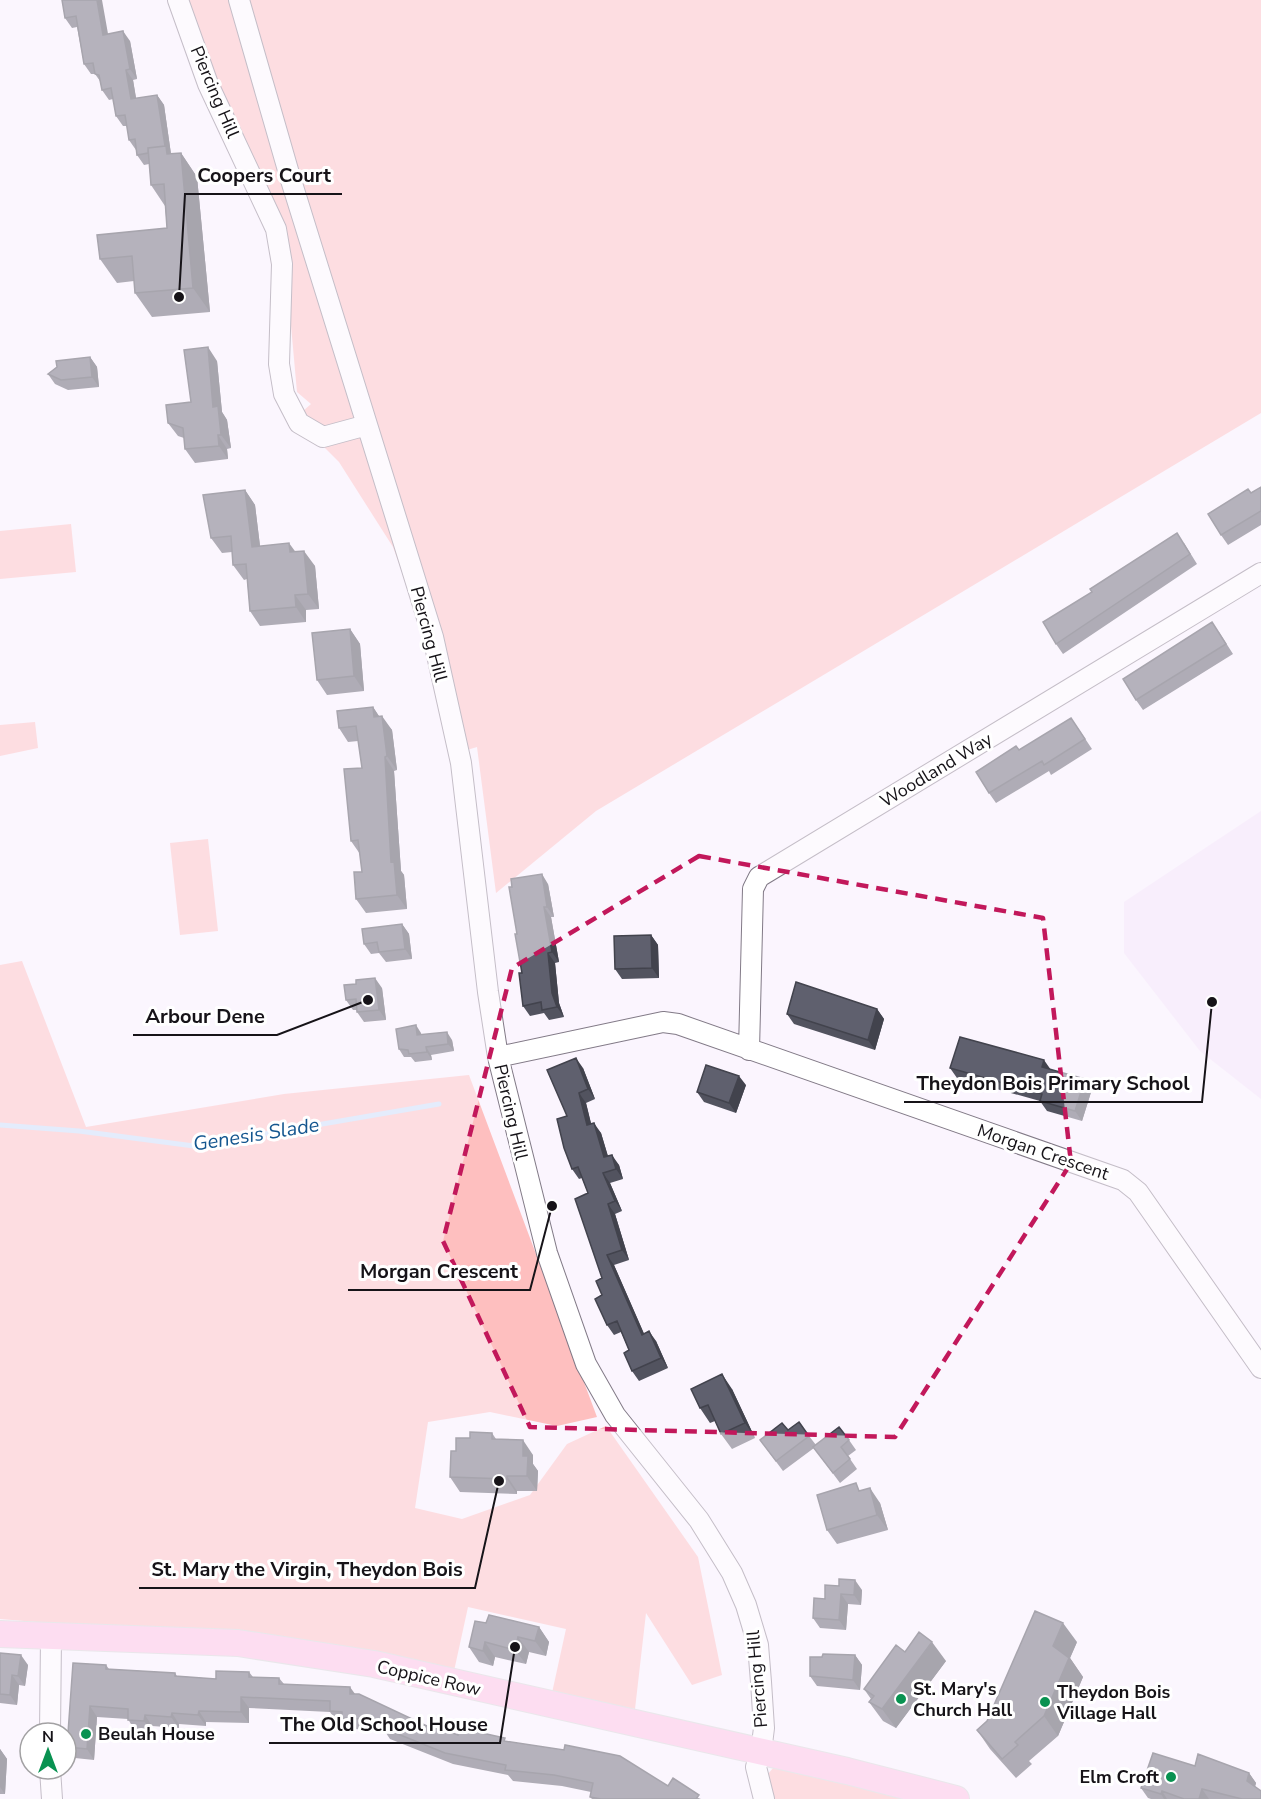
<svg xmlns="http://www.w3.org/2000/svg" width="1261" height="1799" viewBox="0 0 1261 1799" font-family="'Nunito Sans',sans-serif">
	<rect width="100%" height="100%" fill="#fbf5fe"/>
	<!-- built -->
	<path fill="#f3e5fb" d="M1261,811V1099L1200,1051L1124,953V902Z"/>
	<!-- green -->
	<path fill="#febfbf" d="M183,0H1261V413L596,811L496,893L477,747L467,750L393,547L339,462L295,418L311,404L297,392L282,226L215,85Z
		M71,524L76,572L0,579V531Z
		M35,722L38,748L0,756V725Z
		M208,839L218,931L180,935L170,843Z
		M22,961L86,1127L284,1094L469,1075L597,1417L557,1426L490,1412L428,1422L415,1508L462,1519L530,1495L567,1444L606,1426L698,1557L722,1675L692,1685L646,1613L635,1709L552,1693L566,1629L468,1607L454,1671L72,1625L0,1619V965Z
		M774,1767L912,1799H772L767,1775Z"/>
	<g fill="none" stroke-linecap="round" stroke-linejoin="round">
		<!-- stream -->
		<path stroke="#c7e0fa" stroke-width="5" d="M0,1125L79,1131L194,1146L439,1104"/>
		<!-- minor casing -->
		<g stroke="#827a87" stroke-width="22">
			<path id="minor" d="M178,0L208,84L276,229L282,264L279,364L284,394L299,423L323,437L367,425
				M239,0L290,177L433,637L461,763L488,992L498,1057L547,1253L586,1364L615,1415L699,1520L732,1573L746,1605L758,1645L761,1682L764,1728L761,1752L756,1767L764,1799
				M749,1050L753,889L759,877L1261,573
				M498,1057L663,1022L678,1024L1123,1180L1138,1192L1261,1368
				M50,1733L51,1637
				M50,1769L52,1799"/>
		</g>
		<!-- major casing -->
		<g stroke="#d5d5d5" stroke-width="28">
			<path id="major" d="M0,1634L238,1643L374,1664L847,1771L956,1799"/>
		</g>
		<!-- minor -->
		<use href="#minor" stroke="#fff" stroke-width="20"/>
		<!-- major -->
		<use href="#major" stroke="#febfe3" stroke-width="26"/>
	</g>
	<!-- wall -->
	<path fill="#52535f" d="M62,0L108,34L130,41L137,79L133,80L136,99L157,95L164,105L171,154L181,153L197,177L210,312L152,317L135,293L134,281L117,283L100,259L167,228L165,206L151,185L149,164L144,165L137,155L136,150L129,140L127,126H123L116,116L113,99L109,100L102,90L100,81L95,74H91L84,64L77,27L72,28L65,18Z
		M90,357L97,367L99,387L68,390L55,384L48,374L57,367Z
		M217,361L222,412L227,420L231,448L227,449L228,459L195,463L185,449L184,438L178,436L168,423L191,402Z
		M1261,487V525L1228,545L1221,535L1251,493Z
		M245,490L255,505L260,546L295,552L315,566L319,609L306,610V622L260,626L250,611L247,579L244,580L233,565L232,552L222,553L211,538Z
		M1184,543L1197,564L1063,654L1056,644Z
		M350,629L360,644L364,691L327,695L317,680Z
		M1219,632L1233,654L1143,710L1136,700Z
		M373,707L379,716L392,730L397,770L394,771L401,871L404,875L407,909L366,913L356,899L362,872L360,854L351,841L362,768L358,741L348,742L339,728Z
		M1078,728L1092,749L1051,775L1049,771L996,803L989,793L1019,750Z
		M548,884L554,917H551L559,962L555,963L559,1003L564,1017L549,1020L544,1013L530,1016L523,1006L522,973L517,934Z
		M402,924L409,934L412,959L386,962L379,953L371,954L364,944Z
		M651,935L658,945L659,978L622,979L615,969Z
		M382,988L386,1020L364,1022L357,1012V1010H353L346,1000Z
		M877,1009L884,1019L875,1050L794,1024L787,1014Z
		M421,1033V1035L452,1040L454,1051L431,1055L432,1060L415,1062L411,1057H404L399,1049Z
		M583,1068L595,1099L586,1103L591,1124L601,1133L608,1156L619,1165L623,1179L610,1183L622,1211L615,1214L629,1260L614,1265L644,1334L656,1341L668,1368L639,1381L632,1371L629,1350L621,1332L614,1335L607,1325L602,1295V1278L588,1193L582,1178L579,1179L572,1169L567,1116Z
		M950,1068L1092,1089L1082,1121L1047,1111L1040,1101L957,1078Z
		M746,1085L736,1113L704,1102L697,1092Z
		M732,1389L755,1438L732,1449L721,1434L715,1421L710,1423L700,1408Z
		M788,1430L809,1436L816,1445L849,1440L856,1450L848,1456L857,1469L840,1483L814,1448L783,1471L760,1440Z
		M492,1433L496,1439L533,1455V1464L538,1471L537,1491H517V1494L460,1492L450,1477L456,1451L470,1438Z
		M862,1491L880,1503L888,1530L837,1544L827,1530Z
		M825,1585L862,1590L861,1605L848,1604L846,1630L820,1628L813,1618L825,1599Z
		M486,1623L539,1627L549,1642L546,1656L529,1652L526,1664L495,1657L493,1666L479,1662L469,1647Z
		M1077,1642L1070,1658L1083,1677L1058,1736L1029,1761L1032,1764L1016,1778L990,1749L977,1730Z
		M905,1652L946,1661L896,1728L883,1721L869,1702L871,1699L864,1689Z
		M0,1653L28,1665L25,1686L19,1685L17,1705L0,1703Z
		M855,1655L862,1665L860,1690L817,1686L810,1676Z
		M106,1665L109,1669L175,1673L177,1676L216,1679L249,1672L253,1677L279,1678L284,1684L355,1694L429,1727L458,1735L508,1742L668,1786L701,1799H592L590,1797L591,1792L562,1786L513,1781L508,1775L453,1764L390,1739L384,1730L350,1729L345,1722H337L330,1712L249,1708V1723L206,1722V1726L179,1724V1728L152,1726V1732L135,1731L128,1719L97,1717L94,1760L75,1758L67,1747Z
		M0,1749L7,1759L5,1794H0Z
		M1195,1766L1249,1773L1256,1783L1255,1786L1261,1799H1151L1148,1798L1141,1788Z"/>
	<!-- shaded-wall -->
	<path fill="#42434d" d="M97,0H102L110,45L103,35Z
		M123,31L130,41L137,79L130,69Z
		M126,70L133,80L138,109L131,99Z
		M157,95L164,105L171,154L181,153L197,177L210,312L193,288L165,150Z
		M208,347L217,361L222,412L227,420L231,448L221,435L213,407Z
		M90,357L97,367L99,387L92,377Z
		M218,435L227,449L228,459L219,446Z
		M245,490L255,505L262,562L252,547Z
		M289,543L300,558L290,552Z
		M304,551L315,566L319,609L308,594Z
		M295,595L306,610V622L296,607Z
		M350,629L360,644L364,691L354,676Z
		M373,707L382,721L374,717Z
		M382,716L392,730L397,770L387,756Z
		M385,757L394,771L401,871L404,875L407,909L397,895L391,862Z
		M542,874L548,884L554,917L547,907Z
		M544,907L551,917L559,962L552,952Z
		M402,924L409,934L412,959L405,949Z
		M651,935L658,945L659,978L652,968Z
		M548,953L555,963L559,1003L564,1017L557,1007L552,993Z
		M375,978L382,988L386,1020L379,1010Z
		M877,1009L884,1019L875,1050L868,1040Z
		M416,1025L421,1033L423,1043L417,1035Z
		M447,1032L452,1040L454,1051L448,1044Z
		M426,1047L431,1055L432,1060L427,1052Z
		M576,1058L583,1068L595,1099L588,1089Z
		M1044,1060L1051,1070L1042,1067Z
		M739,1076L746,1085L736,1113L729,1103Z
		M1085,1079L1092,1089L1082,1121L1075,1111Z
		M579,1093L586,1103L594,1135L587,1125Z
		M594,1123L601,1133L611,1167L604,1157Z
		M612,1155L619,1165L623,1179L616,1169Z
		M603,1173L610,1183L622,1211L615,1201Z
		M608,1204L615,1214L629,1260L622,1250Z
		M607,1255L614,1265L649,1345L642,1335Z
		M649,1331L656,1341L668,1368L661,1358Z
		M722,1374L732,1389L755,1438L745,1423Z
		M523,1440L533,1455V1464L538,1471L537,1491L527,1476L523,1456Z
		M507,1476L517,1491V1494L507,1479Z
		M870,1488L880,1503L888,1530L877,1515Z
		M855,1580L862,1590L861,1605L854,1595Z
		M841,1594L848,1604L846,1630L839,1620Z
		M1063,1623L1077,1642L1070,1658L1083,1677L1058,1736L1044,1716L1053,1646Z
		M539,1627L549,1642L546,1656L535,1641Z
		M518,1637L529,1652L526,1664L515,1650Z
		M485,1642L495,1657L493,1666L483,1651Z
		M932,1642L946,1661L896,1728L882,1709Z
		M21,1655L28,1665L25,1686L18,1676Z
		M855,1655L862,1665L860,1690L853,1680Z
		M12,1675L19,1685L17,1705L10,1695Z
		M350,1687L358,1698L350,1694Z
		M241,1697L249,1708V1723L241,1712Z
		M90,1706L97,1717L94,1760L87,1749Z
		M199,1711L206,1722V1726L198,1715Z
		M172,1713L179,1724V1728L171,1717Z
		M145,1715L152,1726V1732L144,1721Z
		M0,1749L7,1759L5,1794L0,1787Z
		M1249,1773L1256,1783L1254,1791L1247,1781Z
		M1202,1789L1209,1799H1199Z
		M1162,1791L1167,1799H1164L1161,1794Z"/>
	<!-- building -->
	<path fill="#5f606e" stroke="#42434d" stroke-width="1.5" d="M62,0H97L103,35L123,31L130,69L126,70L131,99L157,95L165,146L148,148V153L137,155L135,139L129,140L125,115L116,116L111,88L102,90L99,75L95,74L93,63L84,64L76,16L65,18Z
		M166,146L167,154L181,153L193,288L135,293L132,256L100,259L97,235L167,228L164,184L151,185L148,148Z
		M208,347L213,407L218,406L221,435H218L219,446L185,449L183,428L168,423L166,405L191,402L184,350Z
		M90,357L92,377L61,380L48,374L57,367L56,361Z
		M1261,487V511L1221,535L1208,514L1248,489L1251,493Z
		M245,490L252,547L289,543L290,552L304,551L308,594L295,595L296,607L250,611L246,564L233,565L231,536L211,538L203,495Z
		M1177,533L1190,554L1056,644L1043,622L1092,592L1090,589Z
		M1212,622L1226,644L1136,700L1123,679Z
		M350,629L354,676L317,680L312,633Z
		M373,707L374,717L382,716L387,756L385,757L391,862L394,861L397,895L356,899L354,872H362L358,840L351,841L344,769L362,768L356,726L339,728L337,711Z
		M1071,718L1085,739L1044,765L1042,761L989,793L976,772L1016,746L1019,750Z
		M542,874L547,907H544L552,952L548,953L552,993L557,1007L542,1010L541,1002L523,1006L519,973H522L515,934H517L509,887H512L511,879Z
		M402,924L405,949L379,952L377,942L364,944L362,929Z
		M651,935L652,968L615,969L614,936Z
		M375,978L379,1010L357,1012L356,999L346,1000L344,985L356,984V980Z
		M796,982L877,1009L868,1040L787,1014Z
		M416,1025L417,1035L447,1032L448,1044L426,1047L427,1052L409,1054L408,1050L399,1049L396,1029Z
		M960,1037L1044,1060L1042,1067L1085,1079L1075,1111L1040,1101L1042,1094L950,1068Z
		M576,1058L588,1089L579,1093L587,1125L594,1123L604,1157L612,1155L616,1169L603,1173L615,1201L608,1204L622,1250L607,1255L642,1335L649,1331L661,1358L632,1371L624,1353L629,1350L617,1321L607,1325L595,1299L602,1295L596,1281L602,1278L575,1199L588,1193L578,1167L572,1169L564,1148L557,1119L567,1116L547,1070Z
		M706,1065L739,1076L729,1103L697,1092Z
		M722,1374L745,1423L721,1434L708,1405L700,1408L691,1389Z
		M799,1422L809,1436L776,1461L760,1440L782,1423L788,1430Z
		M839,1427L849,1440L841,1447L850,1459L833,1473L813,1447Z
		M470,1432L492,1433V1439L523,1440V1456H528L527,1476H507V1479L450,1477L451,1451H456V1438H470Z
		M856,1483L859,1491L870,1488L877,1515L827,1530L817,1495Z
		M839,1579L855,1580L854,1595L841,1594L839,1620L813,1618L814,1598L825,1599V1585L839,1586Z
		M1035,1611L1063,1623L1053,1646L1069,1658L1044,1716L1015,1742L1018,1745L1002,1759L977,1730L987,1721Z
		M489,1615L539,1627L535,1641L518,1637L515,1650L485,1642L483,1651L469,1647L475,1621L486,1623Z
		M919,1632L932,1642L882,1709L869,1702L874,1696L864,1689L896,1645L905,1652Z
		M0,1653L21,1655L18,1676L12,1675L10,1695L0,1694Z
		M823,1654L855,1655L853,1680L810,1676V1657H822Z
		M73,1663L106,1665V1669L175,1673V1676L216,1679V1671L249,1672V1677L279,1678V1684L350,1687V1694H359L429,1727L430,1725L458,1735L459,1728L505,1738L504,1741L564,1750L565,1745L620,1756L668,1786L673,1778L699,1795L696,1799H601L590,1797L593,1783L554,1775L505,1770L506,1765L445,1753L383,1728L387,1720L342,1718V1712L330,1711V1701L241,1697V1712L199,1711L198,1715L172,1713L171,1717L145,1715L144,1721L128,1720V1709L90,1706L87,1749L67,1747Z
		M1153,1753L1195,1766L1198,1754L1249,1773L1247,1781L1261,1791V1799H1242L1202,1789L1199,1799H1184L1162,1791L1161,1794L1141,1788Z"/>
	<!-- marked area -->
	<path d="M0 0H1261V1799H0ZM699,856L1043,918L1071,1163L895,1437L530,1427L443,1241L512,968Z" fill="#fbf5fe" fill-opacity=".55" fill-rule="evenodd"/>
	<path fill="none" stroke="#c2185b" stroke-width="4.5" stroke-dasharray="12 8" stroke-linejoin="round" d="M699,856L1043,918L1071,1163L895,1437L530,1427L443,1241L512,968Z"/>
	<!-- markers -->
	<g fill="#099251" stroke="#fff" stroke-width="2">
		<circle cx="901" cy="1699" r="6"/>
		<circle cx="1045" cy="1702" r="6"/>
		<circle cx="86" cy="1734" r="6"/>
		<circle cx="1171" cy="1777" r="6"/>
	</g>
	<g text-anchor="middle" stroke-width="6" stroke-linejoin="round" paint-order="stroke">
		<!-- street labels -->
		<g font-size="18" fill="#161318" stroke="#fff">
			<text transform="translate(215 92) rotate(67)" y="6">Piercing Hill</text>
			<text transform="translate(429 634) rotate(75)" y="6">Piercing Hill</text>
			<text transform="translate(936 770) rotate(-31)" y="6">Woodland Way</text>
			<text transform="translate(511 1112) rotate(77)" y="6">Piercing Hill</text>
			<text transform="translate(1043 1152) rotate(19)" y="6">Morgan Crescent</text>
			<text transform="translate(429 1678) rotate(13)" y="6">Coppice Row</text>
			<text transform="translate(757 1679) rotate(-95)" y="6">Piercing Hill</text>
		</g>
		<!-- poi labels -->
		<g font-size="18" font-weight="bold" fill="#161318" stroke="#fff" text-anchor="start">
			<text x="913" y="1695">St. Mary's<tspan x="913" dy="21">Church Hall</tspan></text>
			<text x="1057" y="1698">Theydon Bois<tspan x="1057" dy="21">Village Hall</tspan></text>
			<text x="98" y="1740">Beulah House</text>
			<text x="1159" y="1783" text-anchor="end">Elm Croft</text>
		</g>
		<!-- water labels -->
		<g font-size="20" font-style="italic" fill="#14568f" stroke="#fff">
			<text transform="translate(256 1134) rotate(-9)" y="7">Genesis Slade</text>
		</g>
	</g>
	<!-- callouts -->
	<path fill="none" stroke="#161318" stroke-width="2" d="M179 297L185 194H342M368 1000L277 1035H133M1212 1002L1202 1102H904M552 1206L530 1290H348M499 1481L475 1588H139M515 1647L500 1743H269"/>
	<g fill="#161318" stroke="#fff" stroke-width="2">
		<circle cx="179" cy="297" r="6"/>
		<circle cx="368" cy="1000" r="6"/>
		<circle cx="1212" cy="1002" r="6"/>
		<circle cx="552" cy="1206" r="6"/>
		<circle cx="499" cy="1481" r="6"/>
		<circle cx="515" cy="1647" r="6"/>
	</g>
	<g font-size="20" text-anchor="middle" font-weight="bold" fill="#161318" stroke="#fff" stroke-width="6" stroke-linejoin="round" paint-order="stroke">
		<text x="264" y="182">Coopers Court</text>
		<text x="205" y="1023">Arbour Dene</text>
		<text x="1053" y="1090">Theydon Bois Primary School</text>
		<text x="439" y="1278">Morgan Crescent</text>
		<text x="307" y="1576">St. Mary the Virgin, Theydon Bois</text>
		<text x="384" y="1731">The Old School House</text>
	</g>
	<!-- north arrow -->
	<g transform="translate(48 1751)"><circle r="28" fill="#ffffff" stroke="#a2a1a3" stroke-width="1.5"/>
	<path d="M0-4.5L10 22L0 15L-10 22Z" fill="#099251"/>
	<text y="-9" font-size="16" font-weight="bold" text-anchor="middle" fill="#161318">N</text>
	</g>
</svg>
